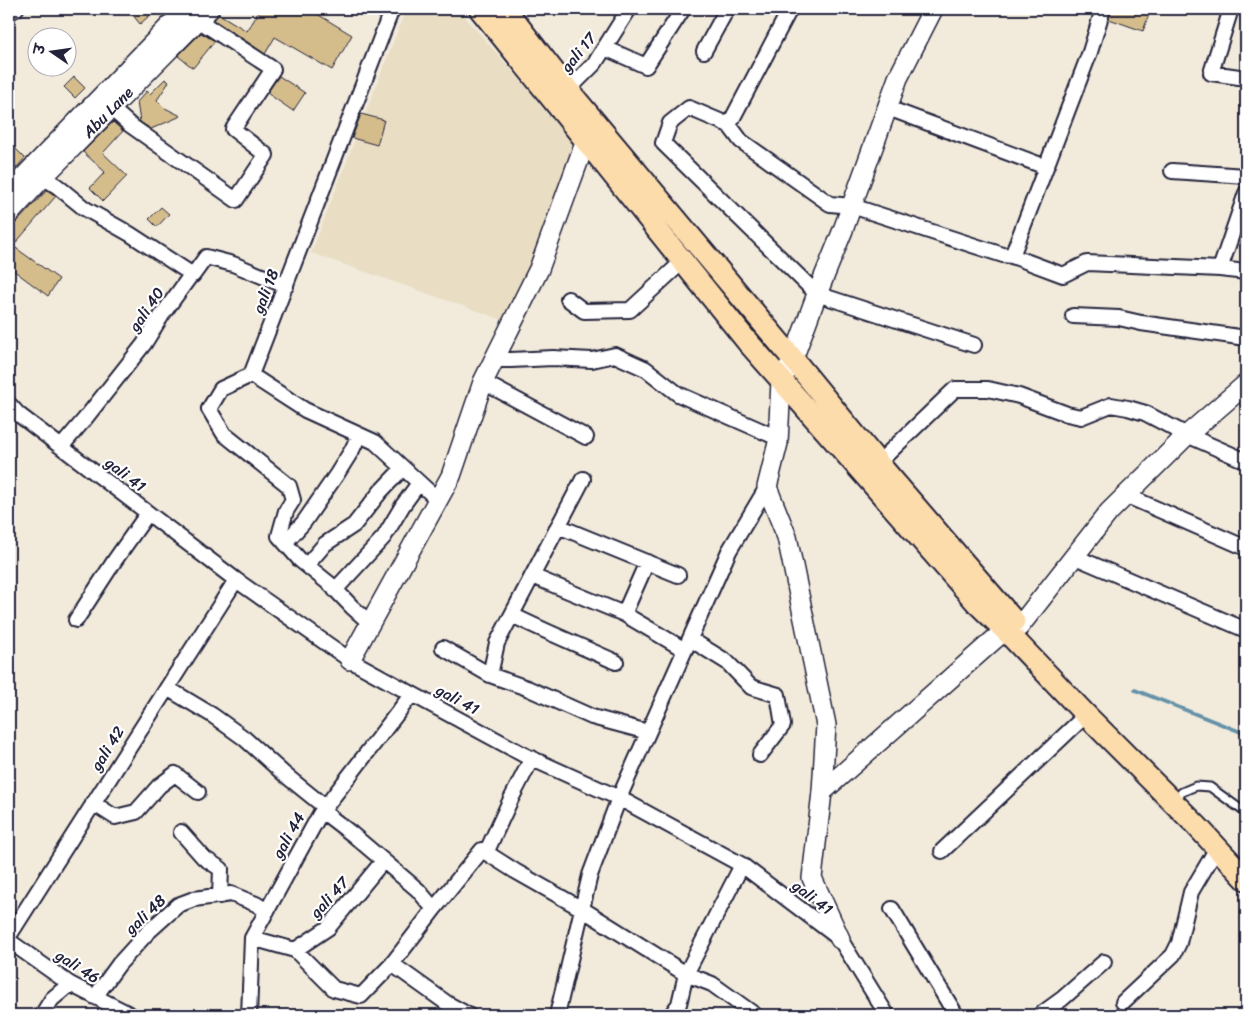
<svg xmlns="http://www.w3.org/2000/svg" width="1255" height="1024" viewBox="0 0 1255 1024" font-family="Sriracha,'Playpen Sans Deva',sans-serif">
	<rect width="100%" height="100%" fill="#f2ebdc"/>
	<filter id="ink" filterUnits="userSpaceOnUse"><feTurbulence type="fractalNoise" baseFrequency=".02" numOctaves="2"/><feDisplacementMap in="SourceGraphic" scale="10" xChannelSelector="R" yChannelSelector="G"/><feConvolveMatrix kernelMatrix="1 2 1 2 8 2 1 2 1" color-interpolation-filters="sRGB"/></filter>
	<g filter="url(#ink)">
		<!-- built -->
		<path fill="#e9ddc4" d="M406,9H458L587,156L509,322L311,253Z"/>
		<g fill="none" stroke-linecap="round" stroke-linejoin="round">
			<!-- stream -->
			<path stroke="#6592a9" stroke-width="4" d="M1135,690L1246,734"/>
		</g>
		<!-- building -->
		<path fill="#d4bc8b" stroke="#22223b" d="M128,9H157L140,24Z
			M261,9H309L352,35L332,70L275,37L265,54L214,20L219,14L247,31Z
			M1112,9H1151L1143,31L1109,19Z
			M201,33L215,41L193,68L178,56Z
			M279,76L305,93L293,111L267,93Z
			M74,77L85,88L75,98L64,87Z
			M165,79L169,82L157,100L165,108L181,116L151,129L140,122L137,102L147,91L150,94Z
			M361,114L384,120L377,145L352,138Z
			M113,122L123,131L103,153L127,176L103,201L90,188L105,172L83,152Z
			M9,142L25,158L9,176Z
			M47,190L56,196L13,246L59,279L48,296L9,267V225H13L17,222Z
			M161,207L169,214L157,227L149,219Z"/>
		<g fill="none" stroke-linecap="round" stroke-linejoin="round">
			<!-- lane casing -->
			<g stroke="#22223b" stroke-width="11">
				<path id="lane" d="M1174,800L1182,792L1196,786L1210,787L1246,813"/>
			</g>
			<!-- street casing -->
			<g stroke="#22223b" stroke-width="18">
				<path id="street" d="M392,9L251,375L305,410L375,442L438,500
					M1231,9L1211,73L1246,78
					M9,12L16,9
					M605,48L646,66L683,9
					M704,51L727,9
					M568,90L595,63L629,9
					M104,102L130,125L236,200L266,155L233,129L273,69L198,20
					M888,108L1046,167
					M729,125L790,9
					M1172,171L1246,176
					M43,177L57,186L84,208L130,234L193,275
					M1012,256L1090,52L1103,9
					M1220,269L1246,193
					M568,299L584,311L630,310L683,261
					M1073,316L1119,318L1141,323L1246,338
					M974,345L817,294L663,143L670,123L689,108L729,125L741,141L830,204L852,206L1003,255L1012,256L1063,275L1087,263L1220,269L1246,272
					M494,360H511L553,358L592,360L615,355L646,369L678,394L778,438
					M251,375L221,389L209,409L224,434L289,486L293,500L286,511L279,536L300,560L331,585L352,607L370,623
					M483,382L586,437
					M9,404L18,414L236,580L350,660L412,694L526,756L619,798L742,865L840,939L887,1015
					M61,447L84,420L144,344L162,315L191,275H193L206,257L233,264L286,286
					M878,463L955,389H988L1019,396L1067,414L1081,417L1111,405L1128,408L1145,413L1187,435L1246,461
					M583,479L497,643L490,675L527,688L592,717L648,732
					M1125,495L1246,548
					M558,526L678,575
					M285,543L304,522L337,474L352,450L359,435
					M1073,556L1246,630
					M307,565L325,544L354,525L381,491L403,468
					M532,576L624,614L685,650
					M335,590L384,537L403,505L419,483
					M624,614L647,562
					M512,615C546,632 581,646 616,662
					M76,620L115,560L148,513
					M690,639L727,662L751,687L778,695L783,725L760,755
					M443,648L490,675
					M167,688L212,715L244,738L284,774L325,807
					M93,803L115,817L136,812L159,786L175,774L198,792
					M181,832L204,858L221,869L220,896
					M942,851L1086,715
					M486,853L510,801L532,758
					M434,909L482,850L515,871L582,909L686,974L712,984L755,1015
					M892,909L956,1015
					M9,936L236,580
					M252,938L295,950L334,989L361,996L392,964L434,909L418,890L352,834L322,811
					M9,941L70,984L131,1015
					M295,950L328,928L383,861
					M392,964L448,1004L468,1015
					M95,997L119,964L148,932L178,905L194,899L231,894L256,904L267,911
					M1123,1002L1173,955L1179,943L1191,892L1217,848
					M42,1015L52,999L70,984
					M249,1015L252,938L320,814L412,694
					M557,1015L590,875L619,798L729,551L767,487
					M671,1015L679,1004L686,974L742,865
					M1040,1015L1062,999L1104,962"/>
			</g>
			<!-- secondary casing -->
			<g stroke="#22223b" stroke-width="22">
				<g id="secondary">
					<path d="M9,192L186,9"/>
					<path id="s1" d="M9,214L43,177L209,9"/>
					<path d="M1019,627L1109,512L1187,435L1246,384"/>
					<path d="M350,660L451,476L483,382L539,269L586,140"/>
					<path d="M822,792L826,725L787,537L767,487L778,443L781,381L793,359L817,294L843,230L898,78L933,9"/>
					<path d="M840,939L812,878L822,792L1005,630"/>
				</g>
			</g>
			<!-- primary casing -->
			<g stroke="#22223b" stroke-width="25">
				<path id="primary" d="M480,9L746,340L978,604L1008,633L1086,715L1196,825L1246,879
					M505,9L568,90L793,359L878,463L1014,621"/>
			</g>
			<!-- lane -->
			<use href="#lane" stroke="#fff" stroke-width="7"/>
			<!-- street -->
			<use href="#street" stroke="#fff" stroke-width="14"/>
			<!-- secondary -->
			<use href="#secondary" stroke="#fff" stroke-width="19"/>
			<!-- primary -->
			<use href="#primary" stroke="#fddcac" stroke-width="21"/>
		</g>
	</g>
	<g text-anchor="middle" stroke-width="4.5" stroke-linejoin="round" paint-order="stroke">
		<!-- street labels -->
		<g font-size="16" fill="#22223b" stroke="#fff">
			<text transform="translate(578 52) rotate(-51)" y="6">gali 17</text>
			<text dy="6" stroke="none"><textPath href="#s1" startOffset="142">Abu Lane</textPath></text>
			<text transform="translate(265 291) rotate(-69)" y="6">gali 18</text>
			<text transform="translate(146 309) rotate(-56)" y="6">gali 40</text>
			<text transform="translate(126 474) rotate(37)" y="6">gali 41</text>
			<text transform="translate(458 699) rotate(28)" y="6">gali 41</text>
			<text transform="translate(107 748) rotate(-58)" y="6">gali 42</text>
			<text transform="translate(288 835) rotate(-61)" y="6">gali 44</text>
			<text transform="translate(329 897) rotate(-48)" y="6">gali 47</text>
			<text transform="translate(813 897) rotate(37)" y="6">gali 41</text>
			<text transform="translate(145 914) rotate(-44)" y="6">gali 48</text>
			<text transform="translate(78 966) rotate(32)" y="6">gali 46</text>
		</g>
	</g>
	<!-- margin -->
	<rect width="1255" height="1024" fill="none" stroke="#fff" stroke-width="30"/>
	<rect x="15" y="15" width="1225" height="994" fill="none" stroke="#22223b" stroke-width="2" filter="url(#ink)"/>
	<!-- north arrow -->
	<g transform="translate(52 52) rotate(283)"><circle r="24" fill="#ffffff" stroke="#a7a7b1"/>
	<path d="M0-4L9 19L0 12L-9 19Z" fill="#22223b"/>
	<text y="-8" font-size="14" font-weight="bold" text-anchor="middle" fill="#22223b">उ</text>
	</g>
</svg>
